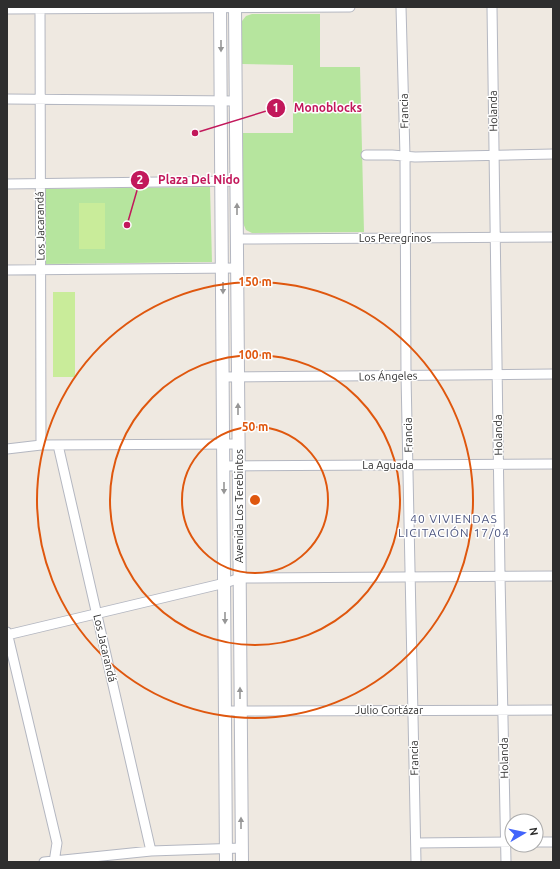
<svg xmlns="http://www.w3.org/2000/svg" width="560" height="869" viewBox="0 0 560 869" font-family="Ubuntu,sans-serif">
	<rect width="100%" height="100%" fill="#efe9e1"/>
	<!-- green -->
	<path fill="#b6e59e" d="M252,14H320V67H360L364,232L252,233L246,230L243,223V133H293V65L242,64V21L246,16Z
		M210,187L212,262L44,264L43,189Z"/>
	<!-- pitch -->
	<path fill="#c9ec9a" d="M79,203H105V249H79Z
		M53,292H75V377H53Z"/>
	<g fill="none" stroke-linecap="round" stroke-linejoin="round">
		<!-- street casing -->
		<g stroke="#b4b7c1" stroke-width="11">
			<path id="street" d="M40,7L41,445
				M401,7L405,156L406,375L416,862
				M492,7L500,576L506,862
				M7,9L350,7
				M7,99L236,101
				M366,155H392L415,157L553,154
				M7,184L237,181
				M237,239L553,237
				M7,270L237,268
				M223,377L553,374
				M58,445L151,851
				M7,449L41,445L239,444
				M224,466L553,464
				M7,632L57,843L54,862
				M7,635L225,583L240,578L553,576
				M226,711L553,710
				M536,842H553
				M416,843L512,842
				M44,862L151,851L242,848"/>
		</g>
		<!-- secondary casing -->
		<g stroke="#b4b7c1" stroke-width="14">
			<path id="secondary" d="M220,7L226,862
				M235,7L242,862"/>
		</g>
		<!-- street -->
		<use href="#street" stroke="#fff" stroke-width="9"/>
		<!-- secondary -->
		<use href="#secondary" stroke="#fff" stroke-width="12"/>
	</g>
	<!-- one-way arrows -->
	<defs><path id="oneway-solid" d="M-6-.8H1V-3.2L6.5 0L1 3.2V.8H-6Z"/></defs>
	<g fill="#969696">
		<use href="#oneway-solid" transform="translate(221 46) rotate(90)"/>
		<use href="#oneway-solid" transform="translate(237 209) rotate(-90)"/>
		<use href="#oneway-solid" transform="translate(223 288) rotate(90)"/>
		<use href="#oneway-solid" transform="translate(238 409) rotate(-90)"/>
		<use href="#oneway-solid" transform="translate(224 488) rotate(90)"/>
		<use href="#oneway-solid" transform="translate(225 618) rotate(90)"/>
		<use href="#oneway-solid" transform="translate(240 693) rotate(-90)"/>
		<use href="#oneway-solid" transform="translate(241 823) rotate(-90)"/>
	</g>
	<!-- distance rings -->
	<g fill="none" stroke="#df570e" stroke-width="2">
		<circle cx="255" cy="500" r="73"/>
		<circle cx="255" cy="500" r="145"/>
		<circle cx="255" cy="500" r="218"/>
	</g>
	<g text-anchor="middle" stroke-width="3" stroke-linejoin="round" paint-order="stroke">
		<!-- street labels -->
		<g font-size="11" fill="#2e2e2e" stroke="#fff">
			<text transform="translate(404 111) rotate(-91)" y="4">Francia</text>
			<text transform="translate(493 111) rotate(-91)" y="4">Holanda</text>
			<text transform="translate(40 226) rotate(-91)" y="4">Los Jacarandá</text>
			<text x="395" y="242">Los Peregrinos</text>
			<text transform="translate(388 376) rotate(-1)" y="4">Los Ángeles</text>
			<text transform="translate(408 435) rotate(-91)" y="4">Francia</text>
			<text transform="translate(498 435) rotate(-91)" y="4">Holanda</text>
			<text x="388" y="469">La Aguada</text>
			<text transform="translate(239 506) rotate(-90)" y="4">Avenida Los Terebintos</text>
			<text transform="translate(105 648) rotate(77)" y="4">Los Jacarandá</text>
			<text x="389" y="714">Julio Cortázar</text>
			<text transform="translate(414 758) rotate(-91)" y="4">Francia</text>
			<text transform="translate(504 758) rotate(-91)" y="4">Holanda</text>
		</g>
		<!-- neighbourhood labels -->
		<g font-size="12" letter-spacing="1" fill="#4d5680" stroke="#fff">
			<text x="454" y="523">40 VIVIENDAS<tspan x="454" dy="14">LICITACIÓN 17/04</tspan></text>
		</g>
	</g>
	<circle cx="255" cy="500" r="6" fill="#df570e" stroke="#fff" stroke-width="2"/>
	<g font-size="12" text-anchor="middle" font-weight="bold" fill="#df570e" stroke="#fff" stroke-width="3" stroke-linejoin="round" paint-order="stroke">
		<text x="255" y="286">150 m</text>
		<text x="255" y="359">100 m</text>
		<text x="255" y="431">50 m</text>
	</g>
	<!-- callouts -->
	<path fill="none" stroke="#c2185b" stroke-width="1.5" d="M195 133L276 108M127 225L140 180"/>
	<g fill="#c2185b" stroke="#fff" stroke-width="1.5">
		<circle cx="195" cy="133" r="4"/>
		<circle cx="127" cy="225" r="4"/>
		<circle cx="276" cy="108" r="10"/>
		<circle cx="140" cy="180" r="10"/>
	</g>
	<g font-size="12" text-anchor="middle" font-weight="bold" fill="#fff">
		<text x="276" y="112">1</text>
		<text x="140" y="184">2</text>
	</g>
	<g font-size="12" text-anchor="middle" font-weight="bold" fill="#c2185b" stroke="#fff" stroke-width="3" stroke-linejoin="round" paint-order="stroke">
		<text x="328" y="112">Monoblocks</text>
		<text x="199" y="184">Plaza Del Nido</text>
	</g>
	<!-- border -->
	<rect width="560" height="869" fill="none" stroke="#2e2e2e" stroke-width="16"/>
	<!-- north arrow -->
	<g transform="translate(524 833) rotate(81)"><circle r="19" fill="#ffffff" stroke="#ababab"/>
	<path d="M0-3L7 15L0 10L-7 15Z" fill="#4264fb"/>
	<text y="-6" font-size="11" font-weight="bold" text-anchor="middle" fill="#2e2e2e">N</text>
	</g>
</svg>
